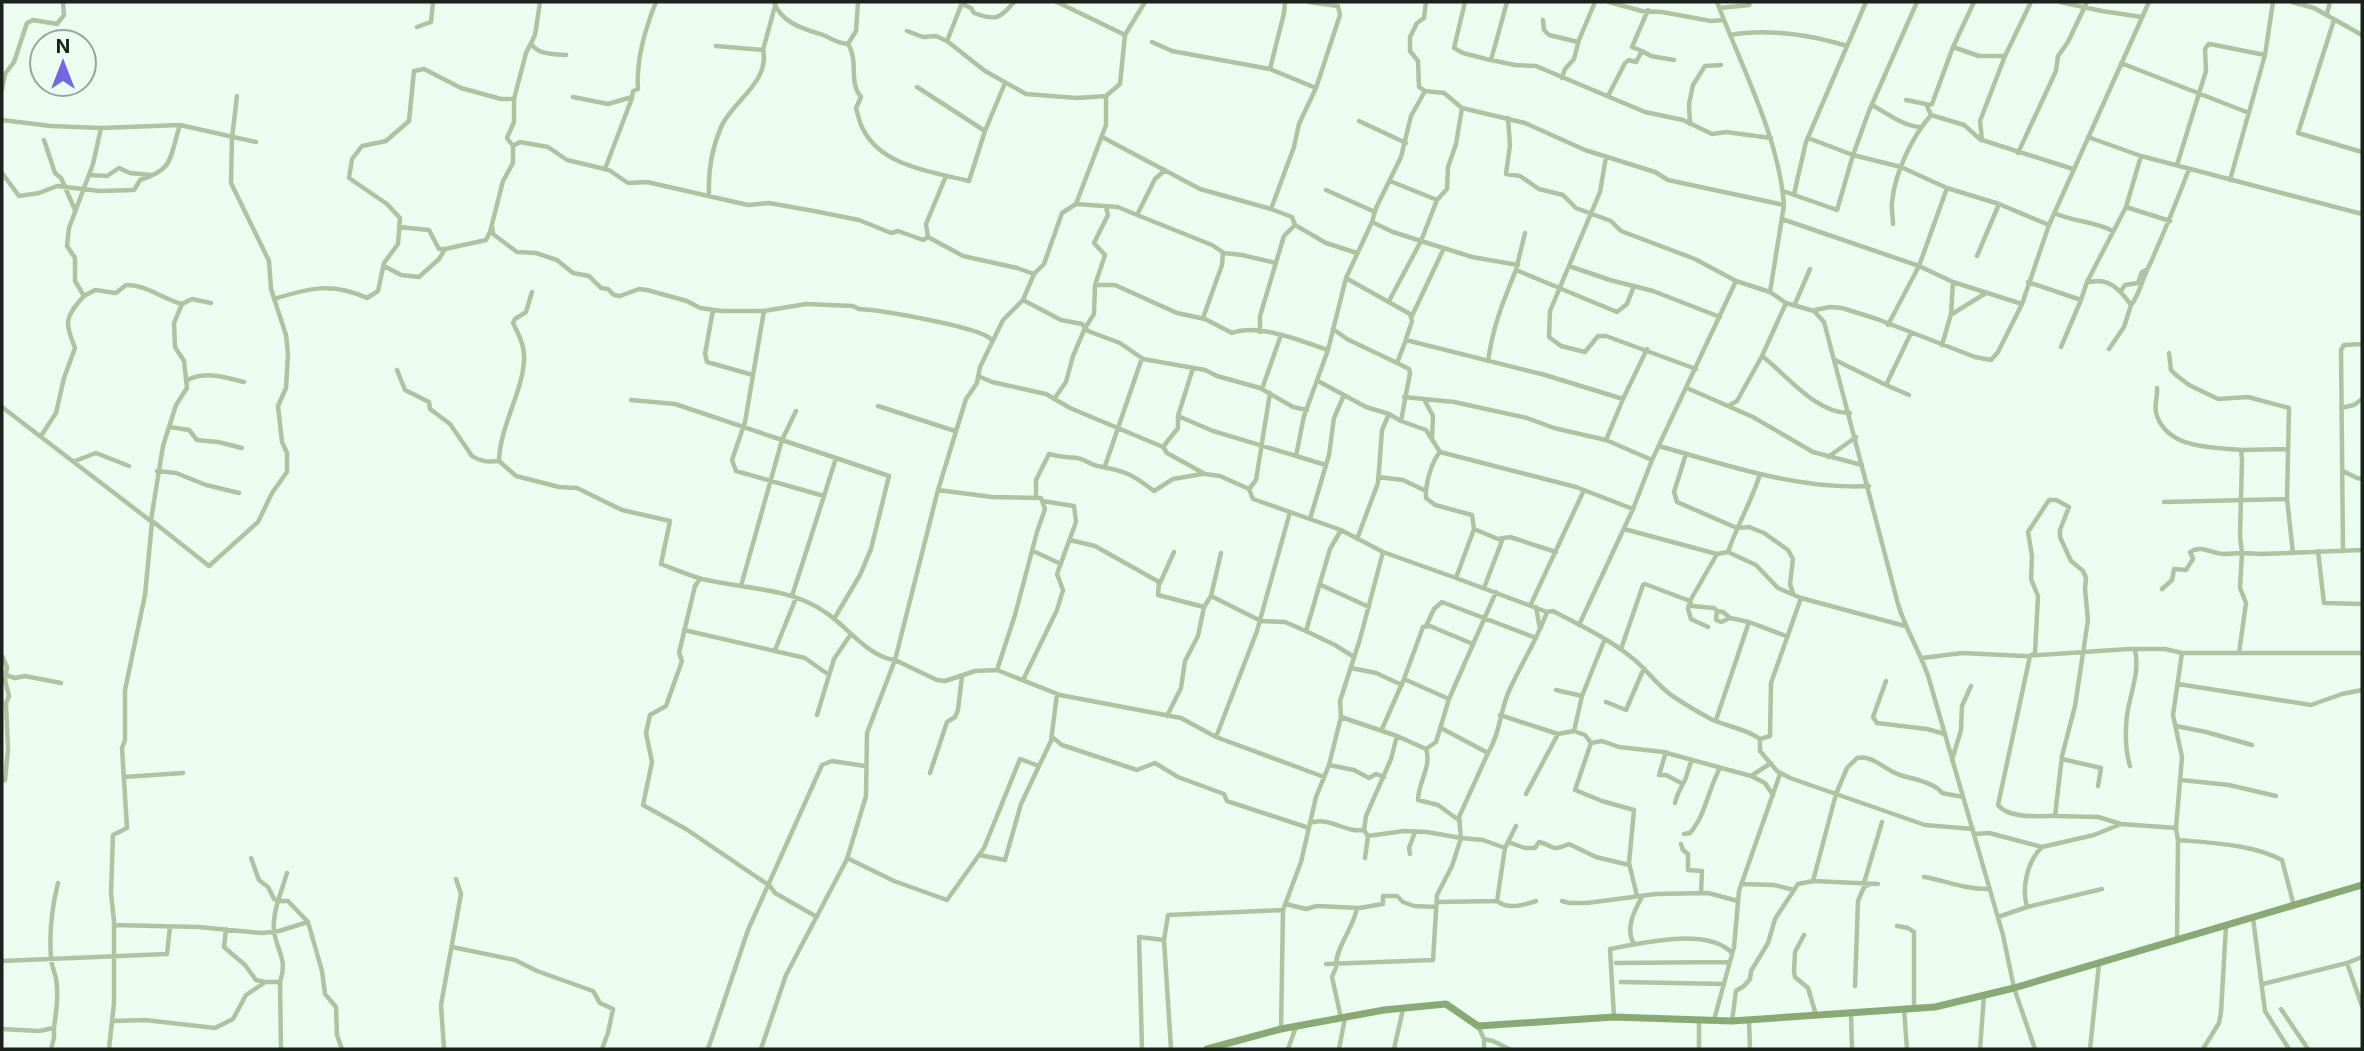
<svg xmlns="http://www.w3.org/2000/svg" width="2364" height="1051" viewBox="0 0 2364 1051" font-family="Inter,sans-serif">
	<rect width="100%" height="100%" fill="#ecfcf1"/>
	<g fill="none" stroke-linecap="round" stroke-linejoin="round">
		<!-- street -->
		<path stroke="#aec49f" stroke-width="4.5" d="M774,2C781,23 804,29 823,35C834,39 833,42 848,44L856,31L858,2
			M1057,2L1125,35
			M1465,2L1454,48L1463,53L1486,59L1515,65L1536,66L1645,112L1683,120L1712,134L1726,132L1771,138
			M1609,2L1642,11L1662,12L1711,21L1724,20
			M1717,2C1741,66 1779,137 1784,205L1770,292
			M2031,2L2005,56L1980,121L1982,140L2073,169
			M2060,2L2102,11L2142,17
			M2292,2L2314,8L2362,35
			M962,4L971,8L974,13C996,21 1000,19 1014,2
			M1720,8L1749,5L1750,2
			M2327,14L2330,2
			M1543,20L1544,30L1549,35L1578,42
			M2334,20L2298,133L2362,152
			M417,27L431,22L433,2
			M907,31L923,37L936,36L947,41L985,71L1026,94L1077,98L1106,96L1120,84L1125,35L1145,2
			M1730,35C1766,28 1812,35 1847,46
			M947,41L962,3
			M1152,42L1172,51L1270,69L1316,88
			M531,43C537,55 554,54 566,55
			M848,44C859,60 848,82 861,97L856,108C858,114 859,122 863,129C881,166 932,172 969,181L985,131L1005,83
			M716,46L763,50L775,6
			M1953,47L1974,2
			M1642,51L1651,56L1674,60
			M1491,60L1507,2
			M2121,63L2249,113
			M1270,69L1284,13L1285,2
			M1562,78L1565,69L1574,59L1579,40L1595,2
			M917,87L985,131
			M2,89L5,74L14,62L27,23L33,20L57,24L64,15L63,2
			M1425,91L1419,87L1418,61L1410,51V37L1417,23L1424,18L1426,2
			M1608,96L1625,63L1629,60L1636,62L1642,51L1632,47L1648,10
			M573,97L608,104L632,97L633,91L638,89C636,59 645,29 656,2
			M1906,100L1926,104L1931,115
			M1872,105C1886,113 1905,127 1921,127
			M1928,105L1932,104L1953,47L1979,56H2005
			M1508,118L1510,145L1506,174L1520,176L1539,189L1563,195L1576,208L1611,221L1621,231L1695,259L1736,281L1770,292L1786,303L1814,311L1824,322L1898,604C1906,631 1921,653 1929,679L2003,935L2014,988L2035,1049
			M2,120L51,126L101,128L180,125L256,142
			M1359,121L1406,143
			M1690,124L1689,104L1693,85L1705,66L1721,65
			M101,128L93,164L69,228L67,246L75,258V281L84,296L95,290L116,293L126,285C145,284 163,299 182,304
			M1102,137L1200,189L1271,209L1294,147L1299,124L1316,88L1340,15L1338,6L1309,2
			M2088,137L2141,156L2362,214
			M1808,138L1853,155L1869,111L1917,2
			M44,140L55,173L61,178L75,210
			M513,146L520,142L548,147L567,160L609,170L628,183L647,182L748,205L769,203L814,211L859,220L891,233L898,231L923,240L928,237L963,256L1017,268L1034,274
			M2018,153L2056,71L2058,56L2068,42L2087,2
			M1606,157L1600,192L1550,311L1549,337L1561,346L1585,352L1598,336H1606L1696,369
			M2177,165L2206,71L2205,49L2209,44L2215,45L2265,55
			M605,169L632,98
			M2,173L19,196L39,193L57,186L100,191L134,190L140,180C175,169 169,158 180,125
			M89,175L107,176L119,168L130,173L151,175
			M2230,180L2265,55L2273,2
			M1390,181L1437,200L1447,189L1448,167L1456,144L1462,108L1525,123L1585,150L1655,172L1668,180L1784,205
			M1326,190L1375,212
			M1783,191L1837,210L1853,155L1901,167L1947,188L1999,204L2049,225
			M1794,194L1806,142L1866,2
			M709,196C708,173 712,147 722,125C734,101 770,81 763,50
			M1437,200L1421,241L1472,257L1518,265
			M1076,204L1118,207L1137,215L1155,179L1165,170
			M2126,207L2170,221
			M1271,209L1292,217L1295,225L1326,243L1357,253
			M2054,213C2074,222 2093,221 2113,231
			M1137,215L1212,245L1224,253L1242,255L1276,263
			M1782,219L1919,266L1953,282L2022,304L2049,225L2149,2
			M1372,222L1376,208L1401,157L1411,116L1425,91L1444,93L1462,108
			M1893,224C1893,217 1891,209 1892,202C1895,172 1912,137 1931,115L1964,125L1981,140
			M492,226L493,234L517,252L536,253L557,260L573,273L589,276L601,288L608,289L614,295L620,296L639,289L647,290L687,301L700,308L722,311H764L806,304L853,306L859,309C879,310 982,327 992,340
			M399,227L429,230L439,249H445
			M1525,233L1516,270L1617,312L1627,304L1634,286
			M928,237L926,224L946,176
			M1977,256L1999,204
			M384,266L401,275L419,277L439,259L445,249L486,240L490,232L503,181L513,163V146L507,138L514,122V99
			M1569,266L1610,280L1653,291L1720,317
			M1346,278L1410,314L1412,321L1406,339
			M2028,282L2081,300L2087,282L2126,207L2141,156
			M2087,282C2091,282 2095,281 2099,281C2114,282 2123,294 2131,305L2124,327L2109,349
			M1095,285H1115L1177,313L1205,319L1232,333C1259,323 1301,341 1328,350
			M2121,291L2125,285L2138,283L2142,272L2146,270
			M274,299C309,288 332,282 367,298L378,291L384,263L398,244L400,218L387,204L349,178L352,159L362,146L386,141L409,121L414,71L424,69L461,88L501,99H514L526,53L535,35L540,2
			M1023,300L1061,320L1082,324L1088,331L1120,343L1143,359L1205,370L1217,376L1260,388L1293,407L1307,410
			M211,303L192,299L182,304L174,323L175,347L184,361L187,388L176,405L163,446L151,520L209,566L258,522L272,493L287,472V453L282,442L278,406L286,388L288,354L286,335L271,289L269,261L231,183L232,138L237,96
			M1795,304L1810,269
			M2131,305C2139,295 2140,286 2145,275C2161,240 2175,206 2189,169
			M713,310L705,354L707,362L753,375
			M1815,310L1830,307L1842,308L1877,319L1975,357L1991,360L1998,352L2022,304
			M764,311L745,422L732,460L736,471L824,496L836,458L889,476L871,549L860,575L834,619
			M1952,314L1986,293
			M1412,316L1444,248
			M1203,318L1222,265L1223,253
			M1888,325L1919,266L1947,188
			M1333,329L1347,339L1397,363
			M1260,332V316L1284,236L1295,225
			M1942,345L1951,314L1953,282
			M2061,347L2081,300
			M2169,353L2171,370L2176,375L2189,385L2218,399L2248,397L2289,408L2287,499L2293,553
			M1762,356C1787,375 1816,414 1850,413
			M1835,360L1886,385L1911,333
			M1488,361C1493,326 1503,302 1516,270
			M397,370L405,390L429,402L430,409L450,424L472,456C481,462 488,462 499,461L516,476L559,487L577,488L622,510L670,521L661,564C674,569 688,575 702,579C743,589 789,587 825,612C846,625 869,658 895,660L937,680L945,681L975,671L997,670L1060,695L1181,718L1216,737L1324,777
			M978,376L992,382L1046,394L1070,408L1163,447L1167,453L1205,474L1220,476L1249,489L1253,499L1341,530L1383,552L1360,639L1340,701L1341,717L1329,765L1316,797L1301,862L1283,910L1281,1029
			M187,380C207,371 224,377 244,382
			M1318,381L1366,407L1389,414L1382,430L1378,483L1357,539
			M1886,385L1909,395
			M1687,388L1753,417L1813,452L1862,465
			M2157,388C2158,398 2153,406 2157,416C2169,449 2211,447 2241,450L2242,460L2240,536L2242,553L2262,554L2362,550
			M1262,389L1281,335
			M1404,397L1454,402L1527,418L1554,428L1606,440L1652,460
			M1054,399L1066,382L1073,356L1085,328L1094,314L1095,285L1105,255L1094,243L1108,215L1106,207
			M631,400L675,404L782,440L741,586
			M1425,401L1433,416L1432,439
			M1730,405L1737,401L1762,356L1786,303
			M878,406L955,431
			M2,407L152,522L145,595L125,690V740L122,748L127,828L113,835L111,893L114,921V1003L109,1049
			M2341,408L2354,405L2362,399
			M796,411L782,440L836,458
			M1389,414L1401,421L1426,430L1440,452
			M1178,416L1213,431L1326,465
			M1401,421L1410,373L1409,369L1397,363L1406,340L1545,375L1623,399
			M170,427L189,430L197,440L218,442L242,448
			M41,436L56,413L64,378L75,348C65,322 64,318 84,296
			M1606,440L1623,399L1647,349
			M1659,446C1726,465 1798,490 1869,486
			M1163,447L1178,428V416L1193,368
			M2241,450L2288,449
			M1686,454L1674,492L1677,502L1737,528L1749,527L1764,533L1788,550L1793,559L1790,584L1793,593
			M1296,456L1304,416L1328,350L1346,278L1372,222L1393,232L1421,241L1389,301
			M1828,457L1856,437
			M75,461L96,453L129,466
			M499,461C500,426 523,391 524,360C525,346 519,335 513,323L515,319L526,312L532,292
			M1105,466L1142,358
			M157,471L176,473L206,485L239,493
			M2343,471L2357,478L2362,479
			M1378,477L1403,480L1426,491
			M1249,489L1256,480L1270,393
			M938,490L992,497L1041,498L1045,509L1037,532L1015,615L997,670
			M1036,498V480L1049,454C1059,457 1067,457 1077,458C1084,459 1091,465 1098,466C1125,471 1132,474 1154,491L1173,479L1202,474
			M2164,502L2287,499
			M1310,519L1329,455L1334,418L1344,395
			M1474,529L1472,515L1435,505L1426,498C1425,486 1431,462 1440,452L1576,487L1633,509
			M1624,529L1717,554
			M1070,540L1095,546L1159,582L1158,595L1204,607
			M1033,551L1061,564
			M2318,551L2324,603L2362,604
			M2343,551L2341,350L2344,345L2362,344
			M1383,552L1456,578
			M700,579L695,586L679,653L682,661L666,706L650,715L646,733L652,762L643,805L686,829L770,886L775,893L817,917
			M1160,583L1174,552
			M1321,585L1369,607
			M1484,588L1503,538
			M2162,589L2172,580L2174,569L2186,570L2193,559L2190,552C2202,544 2212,554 2224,554C2230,554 2236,553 2242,553L2240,588L2246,603L2239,653
			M792,596L824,496
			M1211,596L1221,553
			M1801,598L1905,626
			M1531,604L1584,490
			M1536,607L1540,629
			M1717,611L1723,612L1730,618L1721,622L1716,620Z
			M1547,612L1456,578L1474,529L1498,539L1510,537L1556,552
			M1730,618L1749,622
			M1579,625L1633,509L1652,460L1736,281
			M1426,626L1434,609L1442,602L1536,638
			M1708,627L1691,619L1688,609L1690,601L1692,606L1714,608L1717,611
			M684,630L805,658L829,675
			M1306,631L1330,549L1341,530
			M1621,649L1643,585L1645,584L1690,601L1717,554L1728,552
			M775,650L796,598
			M2182,653H2362
			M2,656L7,667L5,680L9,696L6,703L8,750L5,780L2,781
			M1922,658L1962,653L2024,656L2129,649H2165L2182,653L2173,715L2182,757L2176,828
			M1351,668L1376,673L1402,685
			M6,675L15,678L25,676L61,683
			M1404,679L1423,627L1430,626L1473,644
			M1023,680L1057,610L1063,590L1057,574L1076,522L1074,506L1042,501
			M1886,681L1873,717L1877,723L1927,729L1945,734
			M2178,684L2311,705L2342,694L2362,690
			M1556,690L1582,696
			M1606,702L1626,710L1644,668
			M817,715L834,659L851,634
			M1500,715L1558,734L1526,794
			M1167,716L1181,688L1185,661L1198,636L1204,607L1211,596L1261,621L1285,622L1308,632L1335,645L1354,657
			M1716,720L1749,622L1786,636
			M2176,726L2206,732L2252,745
			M1441,728L1488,753L1459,817L1461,838L1483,840L1505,848L1516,826
			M1382,729L1404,679L1449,699
			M1574,731L1585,735L1591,743L1602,741L1619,747L1663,752L1751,776L1771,763
			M1558,734L1574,731L1582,696L1604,641
			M1397,736L1426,749L1436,742L1449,699L1496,592
			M1052,737L1062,745L1137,770L1155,763L1178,777L1224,794L1227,801L1309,828
			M1216,737L1257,631L1290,512
			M1760,739L1770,736L1771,683L1801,598L1778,588L1756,565L1728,552C1737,525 1752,501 1760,474
			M1591,743L1575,790L1602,801L1634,810L1629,863L1637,896
			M1426,749C1432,767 1418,782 1418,800L1438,805L1460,821
			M1666,752L1659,775H1666L1683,784
			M1488,753C1500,734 1500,711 1509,691C1521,664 1537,640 1547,612L1553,611C1578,624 1609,639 1631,657C1647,669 1657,686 1674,697C1686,705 1698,712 1711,719C1727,727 1745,728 1760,739V751L1777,771L1790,778L1925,825L1973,829
			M2062,759L2101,768L2098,786
			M1952,760L1961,730L1962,706L1971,686
			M1329,765L1354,770L1369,778L1376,774L1384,777
			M2130,766C2124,747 2125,719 2130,700C2134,683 2139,667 2135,650
			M930,773L947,722L955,717L958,710L962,676
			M1751,776L1765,783L1773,795
			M124,777L183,773
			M2181,780L2229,785L2276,796
			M1675,803C1677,794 1680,789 1684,782C1688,775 1688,767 1692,760
			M2055,816L2062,756L2075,706L2088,620L2085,589L2086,578L2083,571L2071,561L2060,537V530L2069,507L2056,500H2049L2028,532L2032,556L2031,579L2038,596L2035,653L2030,656L1998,805C2009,819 2039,816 2055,816L2098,817L2121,824
			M1310,823C1330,816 1344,833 1364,830
			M1684,834L1690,833C1706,815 1708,789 1720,768
			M1974,834L1989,833L2042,847L2094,835L2121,824L2176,828L2178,840L2177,939
			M2178,840C2212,843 2251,844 2282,860L2294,906
			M1508,842L1525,848H1535L1539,842C1556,846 1550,852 1569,844L1596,857L1629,865
			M1681,844L1683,850L1688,854V870L1702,871L1701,893
			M1410,854L1409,848L1415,832
			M979,855L1005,860L1021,804L1039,766
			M847,858L894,881L947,900L984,848L1020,759L1039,766L1051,741L1057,694
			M1365,858L1368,836
			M287,873L278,901H288L308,922
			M1924,877C1947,881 1967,890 1990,889
			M1813,881L1836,794L1847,768L1857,758C1873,755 1885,770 1900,775C1912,779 1934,782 1942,793L1963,797
			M1864,883L1882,822
			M1741,884L1774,885L1794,890
			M1497,901C1508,910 1524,905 1536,901
			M1562,901L1569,903H1587L1656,894L1708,893L1738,901
			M1437,902L1497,901L1505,848
			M1286,904L1306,909L1317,906L1359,908L1383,904V896H1397L1403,902L1414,906L1436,907
			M2027,907L2102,889
			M1998,917L2027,907C2021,886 2028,861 2042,847
			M2253,918L2265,1011L2289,1049
			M114,925L198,927L262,933L279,931L308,922L322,971L325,994L336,1007L337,1035L342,1049
			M1897,926L1908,928L1914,932V1008
			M226,929L224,947L245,965L256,980L265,982H280C288,959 277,952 274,931C273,921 275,911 278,901L274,899L268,887L259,880L251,858
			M1804,935L1795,952L1794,972L1795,977L1808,988L1816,1015
			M1634,944C1625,929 1634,911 1642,897
			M452,947L515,960L537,971L593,991L600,1003L613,1009L608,1033L602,1049
			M2,961L167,954L170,927
			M1616,963L1730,962
			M2347,963L2362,1006
			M1326,964L1433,960L1437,895L1452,866L1461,838L1427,832L1404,831L1368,836L1364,830L1366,816L1391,759L1397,736L1341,717
			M1336,964C1337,945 1354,927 1357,908
			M1337,965L1332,977L1341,1018
			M280,982L281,1049
			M1621,982L1724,984
			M2263,984L2347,963L2362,957
			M1855,986L1858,901L1864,887L1870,884
			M1904,1009L1907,1049
			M2281,1009L2308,1049
			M1851,1013L1852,1049
			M1614,1017L1610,949C1642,943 1707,927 1732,953
			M1714,1020L1734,947L1739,891L1780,774
			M112,1021L145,1020L215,1028L233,1019L246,995L264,983
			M1732,1021L1736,991L1744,986L1750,979L1751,971L1768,943L1775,919L1798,884L1813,881L1878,884
			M1749,1021L1750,1049
			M1478,1026L1484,1039V1049
			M54,1028C56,1012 59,995 56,979C55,972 51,965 51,958C49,933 52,907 58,883
			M2,1029L39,1031L54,1028V1038L51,1049
			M1484,1039L1493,1041L1509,1049
			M444,1049L441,1005L461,894L456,879
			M708,1049L748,930L822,765L832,761L865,766
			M761,1049L786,975L847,859L866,796L867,733L895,660L938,490L966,399L977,383L980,367L1003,320L1023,300L1034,274L1044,264L1062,213L1076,204L1106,125V96
			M1142,1049L1139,937L1164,940
			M1171,1049L1164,940L1168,915L1283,910
			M1288,1049L1296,1027
			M1339,1049L1345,1018
			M1394,1049L1403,1009
			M1699,1049V1020
			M1980,1049L1984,996
			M2090,1049L2099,964
			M2203,1049L2219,1023L2221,1012L2226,926"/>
		<!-- secondary -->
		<path stroke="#8aaa73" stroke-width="7" d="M1207,1049L1281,1029L1384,1010L1446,1004L1478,1026L1614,1017L1732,1021L1935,1007L2014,988L2362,885"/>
	</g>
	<!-- border -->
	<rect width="2364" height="1051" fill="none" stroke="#1b211d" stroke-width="7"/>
	<!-- north arrow -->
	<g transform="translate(63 63)"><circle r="33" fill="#ecfcf1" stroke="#98a49c" stroke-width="2"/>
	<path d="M0-5L12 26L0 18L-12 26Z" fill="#7168e2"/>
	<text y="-10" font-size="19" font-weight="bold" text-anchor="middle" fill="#1b211d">N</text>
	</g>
</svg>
